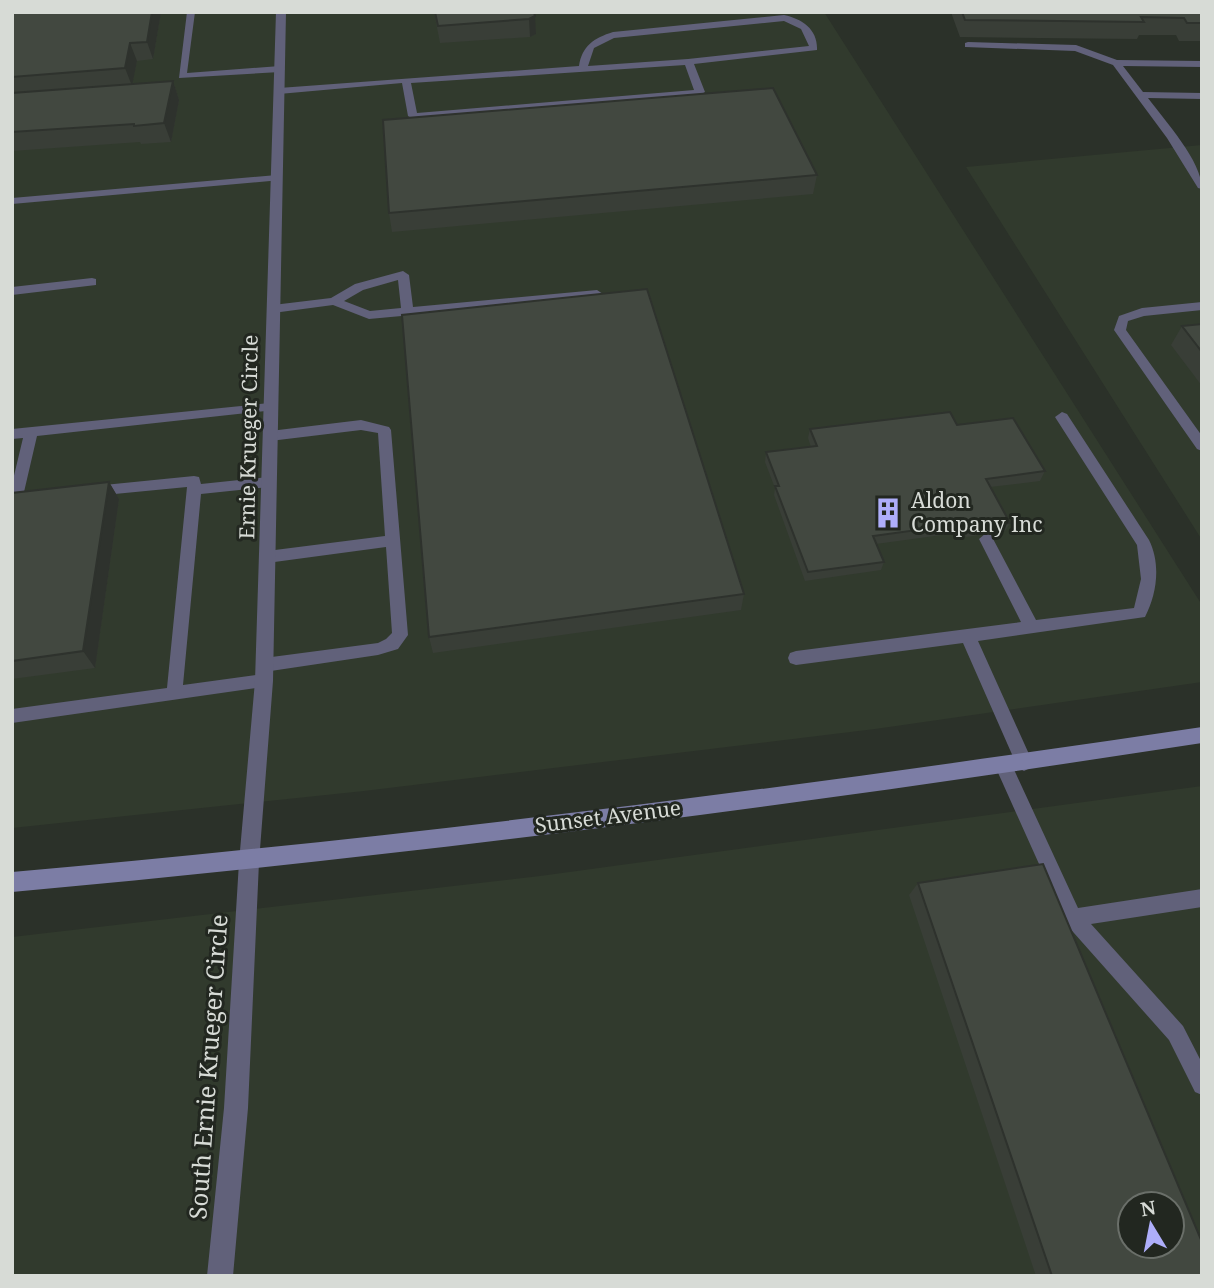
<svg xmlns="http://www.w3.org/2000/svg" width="1214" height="1288" viewBox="0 0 1214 1288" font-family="'Noto Serif',serif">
	<rect width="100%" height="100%" fill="#2b3129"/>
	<!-- built -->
	<path fill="#313a2d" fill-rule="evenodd" d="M12,12H824L1202,605V682L875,729L364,791L12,828Z
		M1202,145V540L966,167Z
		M1202,786V1276H12V937L540,876ZM1130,1204H1172V1246H1130Z"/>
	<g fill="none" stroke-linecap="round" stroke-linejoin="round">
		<!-- lane -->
		<path fill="#61617a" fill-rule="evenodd" d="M187,12H195L187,73L280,66L285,69L280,72L179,78Z
			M784,15C803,19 818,30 817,50L694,64L705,92L700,95L413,119L408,116L402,83L279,94L274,91L279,88L579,66C582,46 594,38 613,32ZM784,21L801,29L809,46L688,59L588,66L594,48L614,38ZM685,65L694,90L417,113L411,83Z
			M968,42L1076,45L1117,60L1202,61V67L1123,66L1143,92L1202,93V99L1148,98C1165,121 1202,161 1202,189L1198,188L1167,138L1113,65L1075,51L965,47V43Z
			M277,175L282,178L281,180L12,204V198Z
			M403,271L409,275L413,307L597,290L603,294L597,298L369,319L333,305L273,313L267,309L273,305L331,298L355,284ZM398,280L401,308L370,311L344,301L363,290Z
			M92,278L96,279V285L12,295V287Z
			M1202,302V310L1144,316L1128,321L1126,330L1202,436V451L1197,449L1114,330L1119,316L1142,308Z
			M270,403L277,407L275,410L37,436L24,492L35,493L37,497L30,502H12V484L23,438L12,439V429Z
			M1062,412L1067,414L1149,540C1161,564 1157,594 1145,617L978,641L1033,763L1030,768L1024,771L1018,768L963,643L796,665L790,663L788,658L790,653L796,651L1021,622L979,539L986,533L991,535L1036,620L1134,608L1141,579L1137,545L1055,417Z
			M361,420L389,427L391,430L408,635L398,649L378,655L264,672L258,670L256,665L258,660L264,658L378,643L386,639L392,633L386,547L267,563L260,557L267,551L385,536L378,433L361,430L270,441L263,436L270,431Z
			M194,476L199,477L201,484L269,477L276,482L269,487L201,494L183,685L264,674L270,676L272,681L270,686L12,723V709L167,688L187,487L94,496L87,491L94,486Z
			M1004,758L1010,761L1078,908L1202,889V907L1091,924L1183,1026L1202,1063V1095L1195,1092L1169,1040L1066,924L995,766L998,761Z"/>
		<!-- street -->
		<path fill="#61617a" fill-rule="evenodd" d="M276,12H286L273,681L259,862L248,1108L233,1276H207L224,1108L239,862L255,681Z"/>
		<!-- secondary -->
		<path fill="#7c7da5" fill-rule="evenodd" d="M1202,727V743C806,804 411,856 12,892V872C411,837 806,786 1202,727Z"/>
	</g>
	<!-- wall -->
	<path fill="#393e37" d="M12,12H161L153,59L137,61L132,84L173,81L179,100L171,142L141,144L140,142L12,151Z
		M434,12H534L536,34L530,37L440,43Z
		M952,12H1202V41H1179L1176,35H1139L1137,39L960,37L952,15Z
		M817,175L813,194L392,232L389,213Z
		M1202,324V386L1171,345L1182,326Z
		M957,425L1045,471L1040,481L990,487L1010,523L1005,531L966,537L964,532L876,544L884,562L881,570L805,581L774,495L775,488L765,462L766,452L811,447L808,438L810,429Z
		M109,482L119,499L95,668L12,679V493Z
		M744,594L741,610L433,653L429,637Z
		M918,883L1202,1276H1036L909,895Z"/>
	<!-- shaded-wall -->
	<path fill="#2e322d" d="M152,12H161L153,59L147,42Z
		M535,16L536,34L530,37L529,19Z
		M130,43L137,61L132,86L125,68Z
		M173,81L179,100L171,142L164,123Z
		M109,482L119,499L95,668L83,651Z"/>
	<!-- building -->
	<path fill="#424840" stroke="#2e322d" stroke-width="2" fill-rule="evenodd" d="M12,12H152L147,42L130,43L125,68L12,77Z
		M435,12H534L535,16L529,19L438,26Z
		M962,12H1202V23H1187L1184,18L1141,17L1144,22L965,20Z
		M173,81L164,123L134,126V124L12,132V93Z
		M773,88L817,175L389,213L383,120Z
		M647,289L744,594L429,637L402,315Z
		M1202,324V352L1182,326Z
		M950,412L957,425L1013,418L1045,471L986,479L1010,523L970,528L968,523L873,536L884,562L808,572L775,486H779L766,452L817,446L810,429Z
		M109,482L83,651L12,661V493Z
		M1043,864L1202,1242V1276H1052L918,883ZM1130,1204H1172V1246H1130Z"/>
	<!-- icons -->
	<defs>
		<g id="building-bare" transform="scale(2.415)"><path d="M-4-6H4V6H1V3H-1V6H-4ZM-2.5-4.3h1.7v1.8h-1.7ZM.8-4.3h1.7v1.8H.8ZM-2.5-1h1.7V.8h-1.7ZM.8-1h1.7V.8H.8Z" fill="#aeaefa" stroke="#222720" stroke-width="2.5" paint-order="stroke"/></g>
	</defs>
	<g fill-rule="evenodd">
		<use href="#building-bare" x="888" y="513"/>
	</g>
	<g text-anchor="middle" stroke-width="6" stroke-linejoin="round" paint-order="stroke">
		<!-- street labels -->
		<g font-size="21" fill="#d7dbd6" stroke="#222720">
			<text transform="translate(249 437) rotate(-89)" y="7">Ernie Krueger Circle</text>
			<text transform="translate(608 817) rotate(-7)" y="7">Sunset Avenue</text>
		</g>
		<!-- poi labels -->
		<g font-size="21" fill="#d7dbd6" stroke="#222720" text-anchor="start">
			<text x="911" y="508">Aldon<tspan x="911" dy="24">Company Inc</tspan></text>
		</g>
		<!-- near-street labels -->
		<g font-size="24" fill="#d7dbd6" stroke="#222720">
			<text transform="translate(209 1067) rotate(-86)" y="8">South Ernie Krueger Circle</text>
		</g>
	</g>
	<!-- border -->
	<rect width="1214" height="1288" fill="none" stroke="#d7dbd6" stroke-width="28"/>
	<!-- north arrow -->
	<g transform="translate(1151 1225) rotate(350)"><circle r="33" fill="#222720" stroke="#6a6f69" stroke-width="2"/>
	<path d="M0-5L12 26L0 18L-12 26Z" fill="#aeaefa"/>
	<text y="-10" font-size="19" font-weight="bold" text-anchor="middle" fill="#d7dbd6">N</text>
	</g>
</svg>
